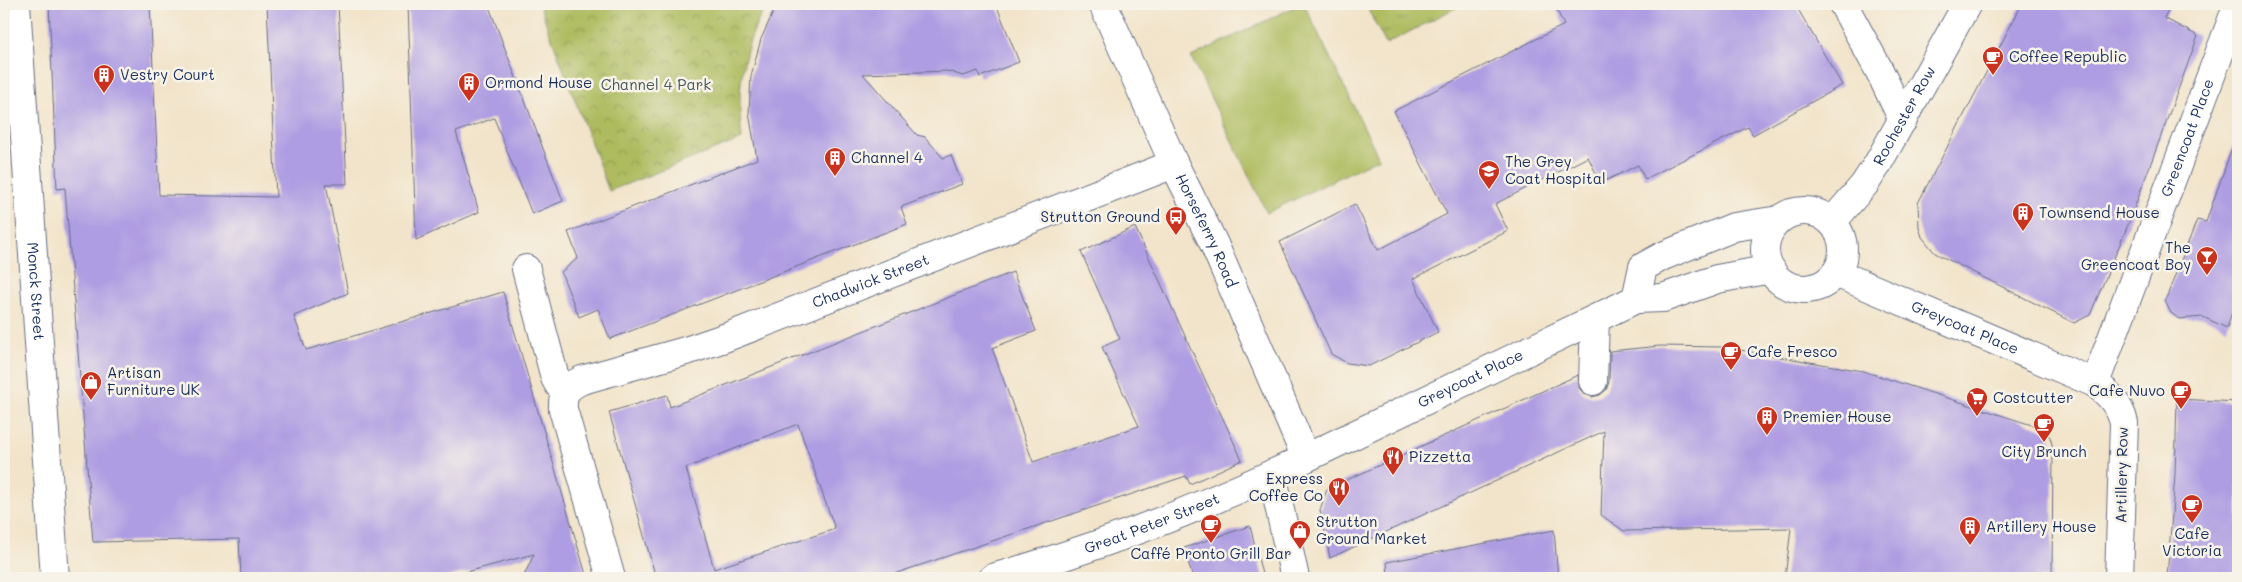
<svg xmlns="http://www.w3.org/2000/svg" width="2242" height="582" viewBox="0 0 2242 582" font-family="Mali,sans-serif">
	<defs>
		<pattern id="grass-tufts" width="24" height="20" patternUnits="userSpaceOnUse" patternTransform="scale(1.25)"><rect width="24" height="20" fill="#aebc5e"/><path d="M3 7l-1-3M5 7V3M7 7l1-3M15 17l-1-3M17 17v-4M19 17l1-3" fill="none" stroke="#8d9951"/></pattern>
		<pattern id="park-crowns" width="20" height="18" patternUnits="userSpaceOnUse" patternTransform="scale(1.25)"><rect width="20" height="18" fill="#aebc5e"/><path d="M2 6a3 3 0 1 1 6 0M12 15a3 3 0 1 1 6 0" fill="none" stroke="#8d9951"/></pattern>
	</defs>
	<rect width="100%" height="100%" fill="#f7f3e8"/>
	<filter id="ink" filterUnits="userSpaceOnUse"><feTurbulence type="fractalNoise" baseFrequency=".02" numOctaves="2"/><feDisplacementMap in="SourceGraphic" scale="10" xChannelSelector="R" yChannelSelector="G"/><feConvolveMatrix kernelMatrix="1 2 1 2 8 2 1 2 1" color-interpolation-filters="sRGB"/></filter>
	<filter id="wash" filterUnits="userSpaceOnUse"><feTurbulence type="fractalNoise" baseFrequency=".0096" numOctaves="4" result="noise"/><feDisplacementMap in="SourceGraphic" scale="20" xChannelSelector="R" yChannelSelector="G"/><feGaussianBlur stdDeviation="1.12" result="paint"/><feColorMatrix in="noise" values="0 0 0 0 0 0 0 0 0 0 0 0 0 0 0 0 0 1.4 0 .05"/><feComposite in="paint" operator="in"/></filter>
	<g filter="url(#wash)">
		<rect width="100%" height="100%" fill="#f2e4ca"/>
		<!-- grass -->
		<path fill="url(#grass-tufts)" stroke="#64765e" d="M1365,4H1463L1386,44Z"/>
		<!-- park -->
		<path fill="url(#park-crowns)" stroke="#64765e" d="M539,4H767C742,46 736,91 742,139L609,191Z"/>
		<!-- garden -->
		<path fill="#aebc5e" stroke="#64765e" d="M1300,4H1304L1379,158L1267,213L1191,57Z"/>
		<g id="blocks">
			<!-- building -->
			<path fill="#ae9de2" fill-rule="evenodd" d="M49,4H150L159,195L276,197L267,4H338L347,184H326L348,293L294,316L306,350L503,292L587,578H523L534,554L444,578H241L239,539L93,542L65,188L57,189Z
				M408,4H488L563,201L532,214L494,118L456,132L479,212L416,240Z
				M777,4H996L1019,62L980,77L978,71L963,76L947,71L863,74L917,135L925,137L943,158L951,155L962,184L901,207L907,224L610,339L598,309L579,317L561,272L578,258L568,232L757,159L749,113L751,76L761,39Z
				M1554,4H1795L1842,85L1753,135L1748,127L1645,179L1638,165L1601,183L1588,157L1495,204L1508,231L1413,279L1438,332L1369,366L1347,363L1331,354L1280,242L1355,204L1378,250L1447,214L1394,111L1564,25Z
				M2022,4H2171L2164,18L2198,36L2128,225L2090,315L2074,323L1935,253L1922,237L1919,227L1918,203Z
				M2233,145L2238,146V293L2227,328L2203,317L2179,319L2171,313L2165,301L2197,220L2206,222Z
				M1135,227L1242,460L1190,484L1186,476L882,578H656L609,412L667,395L670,407L1013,272L1036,331L992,348L1033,462L1139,426L1102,347L1120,339L1081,252ZM798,424L835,529L714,569L686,468Z
				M1660,346L1722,347L1863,371L2035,426L2045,431L2050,437L2053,448L2052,578H1785L1791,528L1624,531L1601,515L1604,431L1330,558L1320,510L1327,489L1578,375L1579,388L1584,394L1592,397L1600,395L1606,390L1609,382L1610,351Z
				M2177,399L2238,402V578H2167L2175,475Z
				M1250,526L1263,578H1193L1184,548Z
				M1554,530L1558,578H1388L1387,562Z"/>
		</g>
	</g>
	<g filter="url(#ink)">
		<use href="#blocks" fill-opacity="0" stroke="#666e84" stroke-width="1"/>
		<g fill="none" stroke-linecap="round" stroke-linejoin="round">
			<!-- street casing -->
			<g stroke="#666e84" stroke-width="30">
				<g id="street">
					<path id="s1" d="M16,4L55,578"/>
					<path d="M1843,4L1879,70L1903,120"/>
					<path d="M526,269L555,378L559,385L565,390"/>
					<path d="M1593,381L1595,319"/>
					<path id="s2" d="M2095,383L2238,4"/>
					<path d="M1272,474L1295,578"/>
					<path id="s3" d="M611,578L563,409C562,392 567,387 582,380L689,350L727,337L1174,164"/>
					<path id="s4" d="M993,578C1100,547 1205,507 1306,458"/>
				</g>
			</g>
			<!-- secondary casing -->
			<g stroke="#666e84" stroke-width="30">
				<g id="secondary">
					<path id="s5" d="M1103,4L1174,164L1214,244L1306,458L1636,299L1663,298L1717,279L1771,269"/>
					<circle cx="1804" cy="250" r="39"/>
					<path id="s6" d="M1832,222L1864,185L1877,165L1967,4"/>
					<path id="s7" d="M1836,273L2095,383C2109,394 2120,405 2124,423L2119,578"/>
					<path d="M1636,299L1643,267L1663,256L1734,227L1779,220"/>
				</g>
			</g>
			<!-- street -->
			<use href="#street" stroke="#fff" stroke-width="28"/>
			<!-- secondary -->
			<use href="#secondary" stroke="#fff" stroke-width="28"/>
		</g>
	</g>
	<!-- icons -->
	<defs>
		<g id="cafe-pin" transform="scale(1.125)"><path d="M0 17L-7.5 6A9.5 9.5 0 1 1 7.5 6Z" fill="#c8321e" stroke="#f7f3e8"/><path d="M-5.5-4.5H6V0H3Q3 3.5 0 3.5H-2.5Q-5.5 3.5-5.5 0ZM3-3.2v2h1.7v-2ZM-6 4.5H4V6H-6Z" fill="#fff"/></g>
		<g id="building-pin" transform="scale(1.125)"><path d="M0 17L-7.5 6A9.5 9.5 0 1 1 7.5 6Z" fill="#c8321e" stroke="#f7f3e8"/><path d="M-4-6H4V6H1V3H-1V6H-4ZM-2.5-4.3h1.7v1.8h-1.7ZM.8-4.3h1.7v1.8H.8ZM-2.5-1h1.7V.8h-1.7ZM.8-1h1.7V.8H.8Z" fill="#fff"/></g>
		<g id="school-pin" transform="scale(1.125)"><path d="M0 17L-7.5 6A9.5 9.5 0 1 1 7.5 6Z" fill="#c8321e" stroke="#f7f3e8"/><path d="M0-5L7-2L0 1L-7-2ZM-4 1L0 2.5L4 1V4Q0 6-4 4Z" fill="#fff"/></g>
		<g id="bus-pin" transform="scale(1.125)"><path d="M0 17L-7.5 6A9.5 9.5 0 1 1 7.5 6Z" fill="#c8321e" stroke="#f7f3e8"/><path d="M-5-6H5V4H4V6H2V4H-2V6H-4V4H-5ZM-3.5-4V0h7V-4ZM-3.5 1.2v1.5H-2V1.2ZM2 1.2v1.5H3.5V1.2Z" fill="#fff"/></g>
		<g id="bar-pin" transform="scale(1.125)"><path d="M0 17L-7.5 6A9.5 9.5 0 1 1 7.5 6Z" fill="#c8321e" stroke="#f7f3e8"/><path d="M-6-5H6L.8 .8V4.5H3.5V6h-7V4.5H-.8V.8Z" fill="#fff"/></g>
		<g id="shop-pin" transform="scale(1.125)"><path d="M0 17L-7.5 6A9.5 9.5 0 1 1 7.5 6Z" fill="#c8321e" stroke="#f7f3e8"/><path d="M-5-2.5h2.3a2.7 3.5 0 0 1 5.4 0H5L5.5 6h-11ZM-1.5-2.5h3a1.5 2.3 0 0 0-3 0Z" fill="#fff"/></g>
		<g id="supermarket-pin" transform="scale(1.125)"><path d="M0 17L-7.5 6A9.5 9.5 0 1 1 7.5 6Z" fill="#c8321e" stroke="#f7f3e8"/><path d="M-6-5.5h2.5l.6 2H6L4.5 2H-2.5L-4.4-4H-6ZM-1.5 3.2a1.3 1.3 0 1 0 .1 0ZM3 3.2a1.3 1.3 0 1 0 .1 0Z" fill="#fff"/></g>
		<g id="restaurant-pin" transform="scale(1.125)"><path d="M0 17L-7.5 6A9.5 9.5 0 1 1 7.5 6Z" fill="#c8321e" stroke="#f7f3e8"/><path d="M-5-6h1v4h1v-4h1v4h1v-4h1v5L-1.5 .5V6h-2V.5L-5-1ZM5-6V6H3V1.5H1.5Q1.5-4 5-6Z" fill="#fff"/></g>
	</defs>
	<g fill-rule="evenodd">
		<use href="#cafe-pin" x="1993" y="57"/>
		<use href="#building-pin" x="104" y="75"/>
		<use href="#building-pin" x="469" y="83"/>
		<use href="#building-pin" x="835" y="158"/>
		<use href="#school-pin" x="1489" y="171"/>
		<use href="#building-pin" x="2023" y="213"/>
		<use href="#bus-pin" x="1176" y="217"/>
		<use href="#bar-pin" x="2207" y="257"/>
		<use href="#cafe-pin" x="1731" y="352"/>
		<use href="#shop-pin" x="91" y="382"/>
		<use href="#cafe-pin" x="2181" y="391"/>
		<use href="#supermarket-pin" x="1977" y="398"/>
		<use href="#building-pin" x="1767" y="417"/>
		<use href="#cafe-pin" x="2044" y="424"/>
		<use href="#restaurant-pin" x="1393" y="457"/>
		<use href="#restaurant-pin" x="1339" y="488"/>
		<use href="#cafe-pin" x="2192" y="505"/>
		<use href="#cafe-pin" x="1211" y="525"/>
		<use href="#building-pin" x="1970" y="527"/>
		<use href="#shop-pin" x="1300" y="531"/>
	</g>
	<g text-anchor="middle" stroke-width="5" stroke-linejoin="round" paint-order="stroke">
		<!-- poi labels -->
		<g font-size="15" fill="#1b2f5e" stroke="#f7f3e8" text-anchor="start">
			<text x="2009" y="62">Coffee Republic</text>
			<text x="120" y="80">Vestry Court</text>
			<text x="485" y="88">Ormond House</text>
			<text x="851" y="163">Channel 4</text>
			<text x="1505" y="167">The Grey<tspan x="1505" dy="17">Coat Hospital</tspan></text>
			<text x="2039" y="218">Townsend House</text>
			<text x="1160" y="222" text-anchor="end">Strutton Ground</text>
			<text x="2191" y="253" text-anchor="end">The<tspan x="2191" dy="17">Greencoat Boy</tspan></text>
			<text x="1747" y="357">Cafe Fresco</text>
			<text x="107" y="378">Artisan<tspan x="107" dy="17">Furniture UK</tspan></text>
			<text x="2165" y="396" text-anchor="end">Cafe Nuvo</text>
			<text x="1993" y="403">Costcutter</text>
			<text x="1783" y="422">Premier House</text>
			<text x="2044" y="457" text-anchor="middle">City Brunch</text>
			<text x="1409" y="462">Pizzetta</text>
			<text x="1323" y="484" text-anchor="end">Express<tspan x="1323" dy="17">Coffee Co</tspan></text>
			<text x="1316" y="527">Strutton<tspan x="1316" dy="17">Ground Market</tspan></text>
			<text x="1986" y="532">Artillery House</text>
			<text x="2192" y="539" text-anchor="middle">Cafe<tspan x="2192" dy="17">Victoria</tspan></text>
			<text x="1211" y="559" text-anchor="middle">Caffé Pronto Grill Bar</text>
		</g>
		<!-- park labels -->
		<g font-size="15" fill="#47595e" stroke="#f7f3e8">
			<text x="656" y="90">Channel 4 Park</text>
		</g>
		<!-- street labels -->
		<g font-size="15" fill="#1b2f5e" stroke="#f7f3e8">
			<text dy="5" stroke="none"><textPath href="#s6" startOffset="129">Rochester Row</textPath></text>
			<text dy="5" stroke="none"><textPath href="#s2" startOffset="262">Greencoat Place</textPath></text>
			<text dy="5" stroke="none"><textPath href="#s5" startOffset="249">Horseferry Road</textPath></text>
			<text dy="5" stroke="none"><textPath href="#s3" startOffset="519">Chadwick Street</textPath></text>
			<text dy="5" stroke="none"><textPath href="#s1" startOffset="288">Monck Street</textPath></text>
			<text dy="5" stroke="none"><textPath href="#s7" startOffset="140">Greycoat Place</textPath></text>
			<text dy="5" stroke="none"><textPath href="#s5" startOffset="680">Greycoat Place</textPath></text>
			<text transform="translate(2122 475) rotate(-89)" y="5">Artillery Row</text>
			<text dy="5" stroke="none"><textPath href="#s4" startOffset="168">Great Peter Street</textPath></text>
		</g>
	</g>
	<!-- margin -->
	<rect width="2242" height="582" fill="none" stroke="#f7f3e8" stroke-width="20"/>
</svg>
